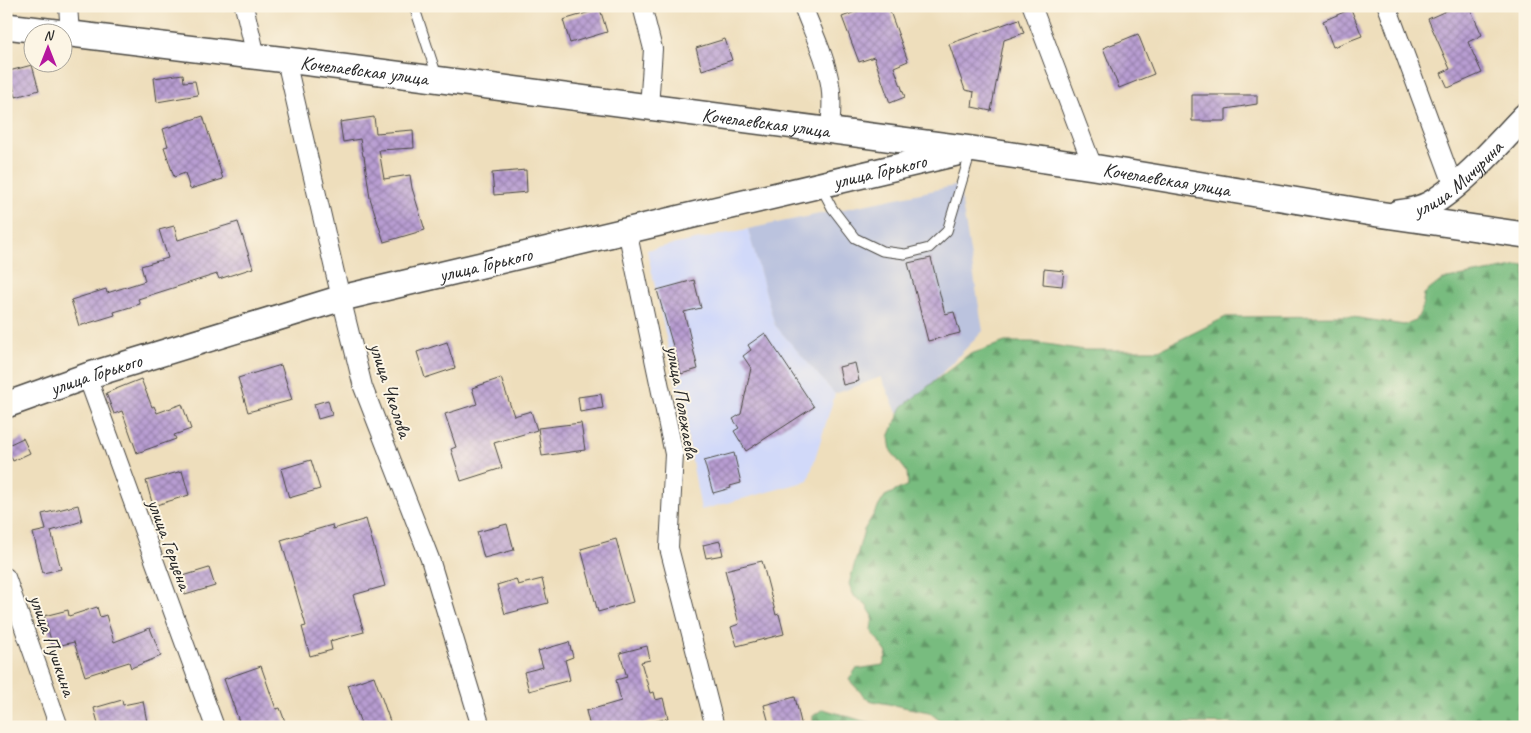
<svg xmlns="http://www.w3.org/2000/svg" width="1531" height="733" viewBox="0 0 1531 733" font-family="Caveat,sans-serif">
	<defs>
		<pattern id="forest-firs" width="22" height="20" patternUnits="userSpaceOnUse" patternTransform="scale(1.25)"><rect width="22" height="20" fill="#78bc7f"/><path d="M5 1l3.5 6h-7zM16 11l3.5 6h-7z" fill="#639968"/></pattern>
		<pattern id="building-cross-hatch" width="8" height="8" patternUnits="userSpaceOnUse" patternTransform="scale(1.25)"><rect width="8" height="8" fill="#b89dd2"/><path d="M0 0l8 8M0 8l8-8" fill="none" stroke="#9680ab"/></pattern>
	</defs>
	<rect width="100%" height="100%" fill="#fcf5e5"/>
	<filter id="ink" filterUnits="userSpaceOnUse"><feTurbulence type="fractalNoise" baseFrequency=".02" numOctaves="2"/><feDisplacementMap in="SourceGraphic" scale="10" xChannelSelector="R" yChannelSelector="G"/><feConvolveMatrix kernelMatrix="1 2 1 2 8 2 1 2 1" color-interpolation-filters="sRGB"/></filter>
	<filter id="wash" filterUnits="userSpaceOnUse"><feTurbulence type="fractalNoise" baseFrequency=".0096" numOctaves="4" result="noise"/><feDisplacementMap in="SourceGraphic" scale="20" xChannelSelector="R" yChannelSelector="G"/><feGaussianBlur stdDeviation="1.12" result="paint"/><feColorMatrix in="noise" values="0 0 0 0 0 0 0 0 0 0 0 0 0 0 0 0 0 1.4 0 .05"/><feComposite in="paint" operator="in"/></filter>
	<g filter="url(#wash)">
		<rect width="100%" height="100%" fill="#eedebc"/>
		<!-- built -->
		<path fill="#d1d9f9" d="M748,229L775,325L835,394L808,481L701,510L687,434L647,250Z"/>
		<!-- industrial -->
		<path fill="#bbc3de" d="M959,185L983,331L899,417L881,377L835,394L775,325L748,229Z"/>
		<!-- forest -->
		<path fill="url(#forest-firs)" stroke="#527455" d="M1525,265V727H1266L1257,724L1186,723L1171,727H1044L1039,724L1025,723L1012,727H975L939,720L929,712L868,700L849,680L856,669L883,665L887,653L871,630L873,616L866,605L854,596L849,584L864,530L885,496L908,485L907,472L891,451L889,437L902,407L968,355L1005,342H1033L1084,350H1159L1226,317L1346,316L1404,325L1416,321L1422,309L1424,294L1442,280Z
			M823,709L863,721L896,727H813V716Z"/>
		<g id="blocks">
			<!-- building -->
			<path fill="url(#building-cross-hatch)" d="M871,6H888L908,61L894,67L905,97L890,103L874,57L859,62L842,17Z
				M1457,6H1469L1482,35L1468,42L1482,73L1448,88L1441,73L1450,69L1428,19Z
				M600,9L607,32L570,43L563,20Z
				M1351,9L1362,36L1333,47L1323,21Z
				M1019,19L1024,33L1004,40L991,111L972,107L974,92L965,90L949,44Z
				M1138,34L1154,74L1119,88L1103,48Z
				M725,39L732,60L702,70L696,48Z
				M32,65L39,90L16,97L9,71Z
				M183,74L184,82L195,81L198,95L157,102L154,78Z
				M1192,95H1257V104L1226,109V121H1192Z
				M203,116L223,179L190,189L185,173L174,177L164,147L168,146L163,129Z
				M374,117L376,133L413,130L414,148L379,150L384,179L410,175L412,188L425,230L384,242L370,198L364,156H363L360,139L343,142L340,122Z
				M526,170L527,192L494,195L492,173Z
				M238,222L253,268L219,279L217,274L138,299L140,304L114,312L115,315L79,326L71,300L106,289L107,293L145,281L141,266L168,258L159,230L174,226L178,240Z
				M931,258L945,314L954,312L960,333L928,341L908,263Z
				M1044,269L1064,271L1062,286L1043,284Z
				M694,280L701,308L684,312L698,369L681,374L657,290Z
				M765,333L814,407L746,451L734,431L739,428L733,419L741,414L751,368L743,356L751,350L748,345Z
				M447,342L455,368L425,378L417,352Z
				M855,363L859,381L843,385L839,367Z
				M281,365L292,400L248,412L238,378Z
				M501,378L514,416L531,411L537,430L494,443L502,468L461,481L451,449L456,447L445,414L477,404L472,388Z
				M141,379L152,407L154,406L157,413L182,404L191,429L174,435L176,439L137,453L122,411L114,414L106,393Z
				M601,394L603,408L580,412L578,397Z
				M328,400L332,415L318,419L314,404Z
				M581,423L585,450L542,456L538,428Z
				M23,438L30,453L13,461L6,446Z
				M734,453L741,483L730,486L731,488L713,493L704,461Z
				M311,460L320,489L289,498L281,469Z
				M182,471L189,495L153,506L146,481Z
				M78,505L82,521L51,531L61,569L43,573L33,533L46,530L42,514Z
				M366,519L385,586L353,595L364,632L330,641L332,650L310,656L302,627L306,626L281,540L332,525L333,529Z
				M507,524L514,550L484,558L477,532Z
				M616,539L633,602L598,612L581,549Z
				M720,541L723,555L706,558L703,545Z
				M762,561L776,615L779,614L784,634L737,646L731,627L739,624L725,570Z
				M209,568L215,586L185,595L180,577Z
				M516,579L518,585L542,579L548,603L505,614L497,585Z
				M97,607L100,617L106,615L114,642L150,628L161,656L131,668L129,662L85,676L74,642L53,647L44,616L68,610L69,616Z
				M569,642L573,657L565,660L570,680L529,691L524,672L543,667L538,651Z
				M647,646L650,660L641,662L650,693L654,692L656,700L663,698L668,718L633,727H590L586,711L621,701L616,680L627,677L620,653Z
				M261,666L276,709L280,708L287,727H241L224,679Z
				M374,676L392,727H362L348,685Z
				M795,697L802,727H770L764,705Z
				M122,700L123,705L143,701L147,722L121,727H99L94,708Z"/>
		</g>
	</g>
	<g filter="url(#ink)">
		<use href="#blocks" fill-opacity="0" stroke="#484641" stroke-width="1"/>
		<g fill="none" stroke-linecap="round" stroke-linejoin="round">
			<!-- lane casing -->
			<g stroke="#484641" stroke-width="11">
				<path id="lane" d="M414,6L437,76
					M821,187L832,208L855,238L882,251L905,254L929,248L947,231L971,151"/>
			</g>
			<!-- street casing -->
			<g stroke="#484641" stroke-width="20">
				<path id="street" d="M68,6L70,33
					M244,6L256,56
					M642,6L653,49L649,108
					M803,6C812,31 826,57 830,84C833,100 831,115 830,131
					M1032,6L1093,167
					M1387,6L1454,187
					M286,60L335,273L363,387L430,559L481,727
					M627,230L674,454L669,548L715,727
					M87,376L215,727
					M6,577L59,727"/>
			</g>
			<!-- secondary casing -->
			<g stroke="#484641" stroke-width="28">
				<g id="secondary">
					<path id="s1" d="M6,26L311,63L971,149L1093,167L1378,214L1525,235"/>
					<path id="s2" d="M1398,213C1411,212 1427,207 1438,199C1468,179 1499,143 1525,116"/>
					<path id="s3" d="M6,405L87,376L342,298L956,153"/>
				</g>
			</g>
			<!-- lane -->
			<use href="#lane" stroke="#fff" stroke-width="9"/>
			<!-- street -->
			<use href="#street" stroke="#fff" stroke-width="18"/>
			<!-- secondary -->
			<use href="#secondary" stroke="#fff" stroke-width="25"/>
		</g>
	</g>
	<g text-anchor="middle" stroke-width="4" stroke-linejoin="round" paint-order="stroke">
		<!-- street labels -->
		<g font-size="20" fill="#2b2b2b" stroke="#fcf5e5">
			<text dy="7" stroke="none"><textPath href="#s1" startOffset="361">Кочелаевская улица</textPath></text>
			<text dy="7" stroke="none"><textPath href="#s1" startOffset="766">Кочелаевская улица</textPath></text>
			<text dy="7" stroke="none"><textPath href="#s3" startOffset="905">улица Горького</textPath></text>
			<text dy="7" stroke="none"><textPath href="#s2" startOffset="71">улица Мичурина</textPath></text>
			<text dy="7" stroke="none"><textPath href="#s1" startOffset="1171">Кочелаевская улица</textPath></text>
			<text dy="7" stroke="none"><textPath href="#s3" startOffset="500">улица Горького</textPath></text>
			<text dy="7" stroke="none"><textPath href="#s3" startOffset="95">улица Горького</textPath></text>
			<text transform="translate(391 390) rotate(72)" y="7">улица Чкалова</text>
			<text transform="translate(683 402) rotate(80)" y="7">улица Полежаева</text>
			<text transform="translate(170 544) rotate(70)" y="7">улица Герцена</text>
			<text transform="translate(53 645) rotate(71)" y="7">улица Пушкина</text>
		</g>
	</g>
	<!-- margin -->
	<rect width="1531" height="733" fill="none" stroke="#fcf5e5" stroke-width="25"/>
	<!-- north arrow -->
	<g transform="translate(48 48)"><circle r="24" fill="#fcf5e5" stroke="#a8a49b"/>
	<path d="M0-4L9 19L0 12L-9 19Z" fill="#b5179e"/>
	<text y="-8" font-size="14" font-weight="bold" text-anchor="middle" fill="#2b2b2b">N</text>
	</g>
</svg>
